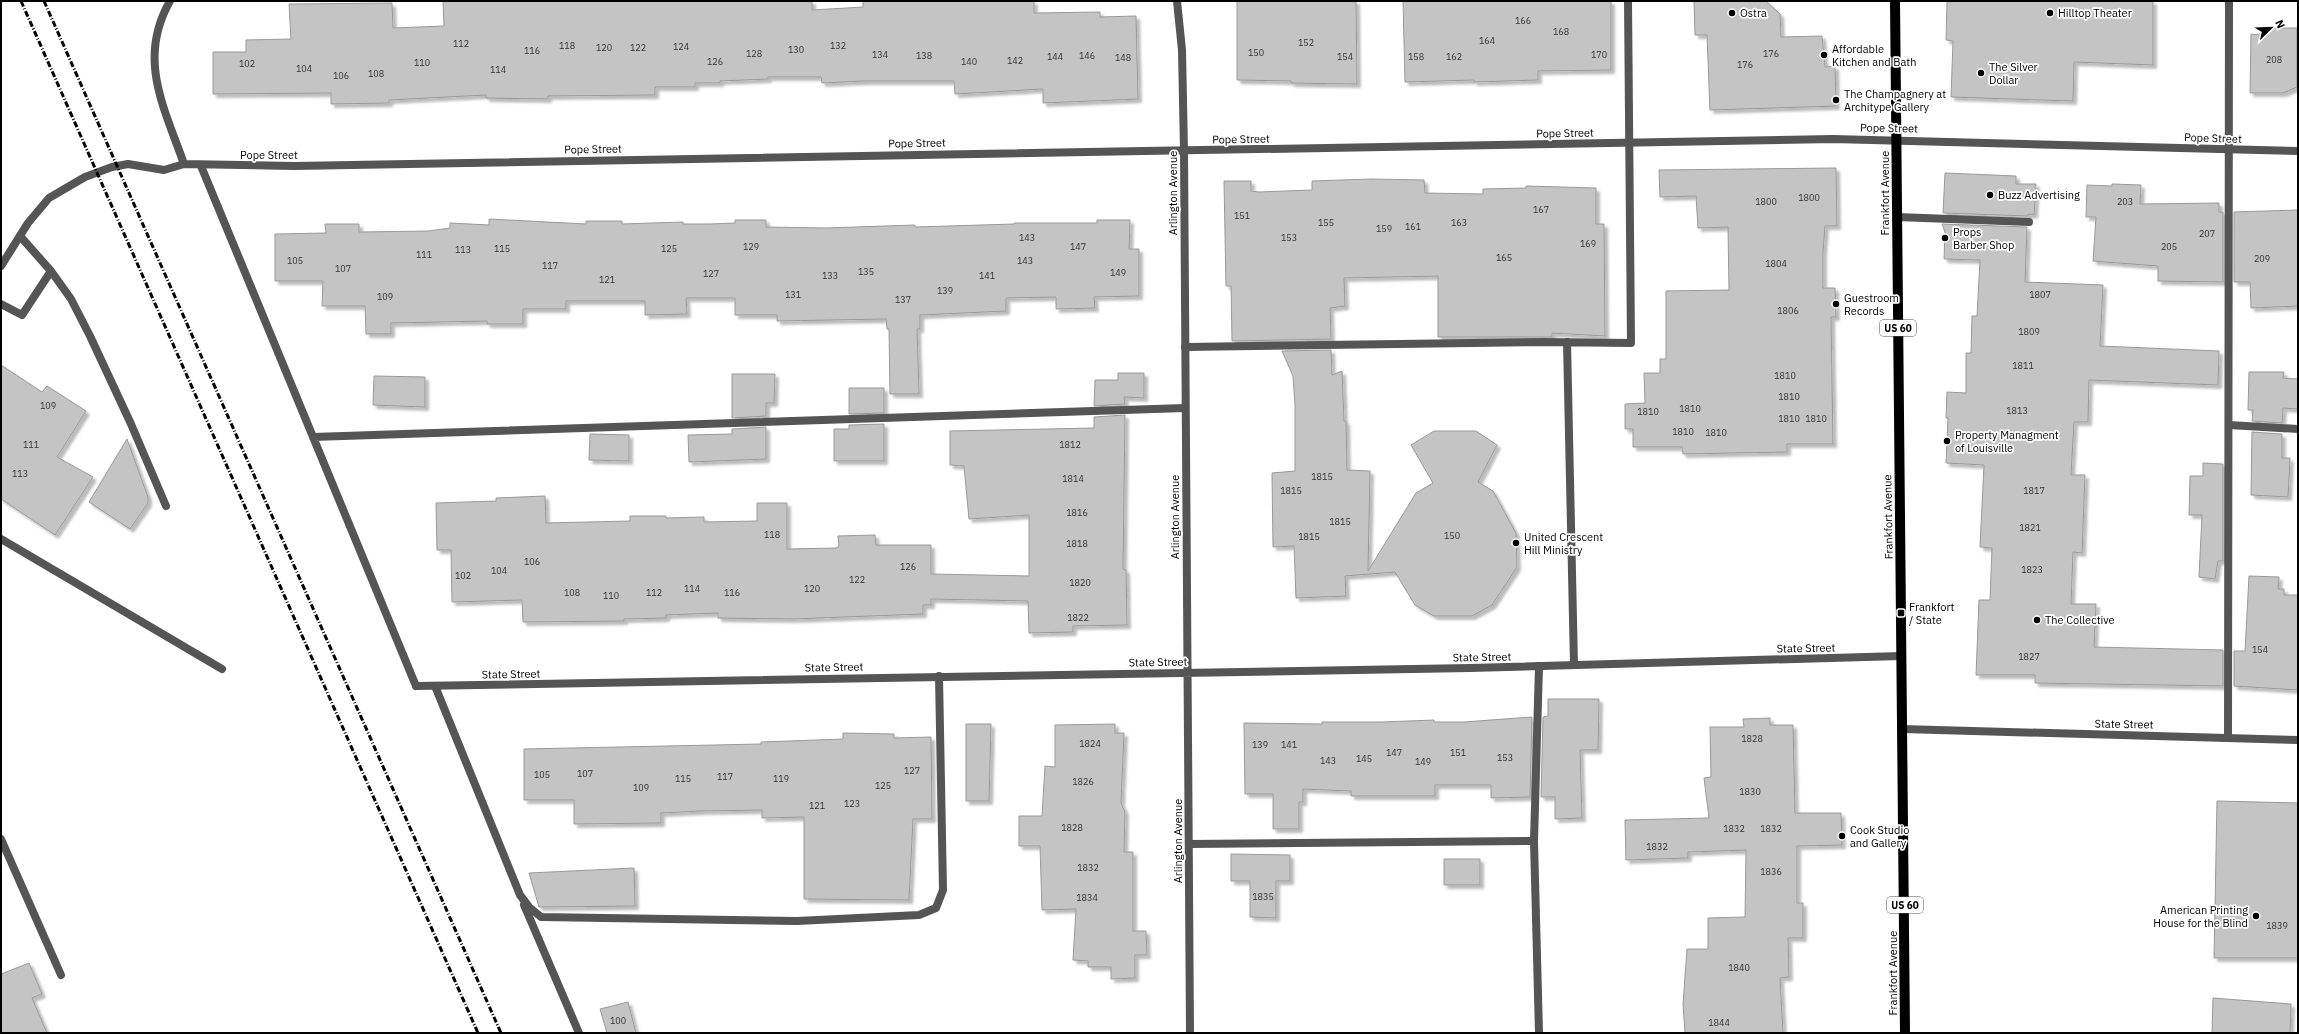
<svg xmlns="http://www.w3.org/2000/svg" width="2299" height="1034" viewBox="0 0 2299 1034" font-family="'IBM Plex Sans',sans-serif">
	<defs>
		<filter id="shadow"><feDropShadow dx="3.5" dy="3.5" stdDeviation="1" flood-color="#0004"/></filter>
	</defs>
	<rect width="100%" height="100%" fill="#fff"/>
	<!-- building -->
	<path fill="#c4c4c4" stroke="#999" filter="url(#shadow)" d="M443,1H812V10L863,7V1H1034V13L1100,12V17L1136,16L1138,99L1043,103V89L955,94L954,81H864L822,83L821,77H768V79L720,81V83H695V87H655V95L548,96V99L486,98V95L389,100V103L331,104V93L213,94V52H246V40L291,39L289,4L392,3L393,28L444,26Z
		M1237,1H1356L1357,84L1291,83V81L1237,80Z
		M1403,1H1611V70L1538,71V80L1474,82V80L1405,82Z
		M1694,1H1766L1780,14L1781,37L1822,36L1825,67L1835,66L1836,106L1710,110L1707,35H1695Z
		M1947,1H2153V65L2074,62L2073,101L1951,97L1953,41L1946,40Z
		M2260,28H2297V87L2283,93H2250L2251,34L2260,35Z
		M1836,168L1837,226H1825L1823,252V288H1835L1836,317H1831L1833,444H1787V452L1733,453L1683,454L1682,447H1633V429H1625V404L1645,403L1644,373H1660V359H1666V291L1729,290L1728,227L1698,228L1696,196L1660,197L1659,170Z
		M1945,173L2016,176V184H2036L2034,215L2028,214V216L1943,213Z
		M1371,179L1424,180L1425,193L1483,194V189L1526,188V186L1596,188V224H1604L1605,336L1552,333V337H1438V276L1344,278L1345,306L1330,308L1331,339L1232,341L1231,286H1226L1224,181H1251V191L1259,192L1312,190V181Z
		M2112,184L2141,185L2140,204L2219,203V212H2223V282L2158,281V266L2093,261L2096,217H2086L2087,185L2112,186Z
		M2298,210V306L2251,308L2250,282H2234V212Z
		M489,219L586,224V221H622V224L683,222V224H709L735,223V220H766V227L826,228L915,225V227L1014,224V223H1097V220H1130L1129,249H1139V296L1094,297L1095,308L1056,309V297L1006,298V311L920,315V329H917L919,394H890L889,329H887L886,319L777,321V315H735V298H686L687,314L645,315V301H566V309H523V324H487V321L391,323V334H366L365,306H322L323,281H275V234L326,233L325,224H359V232L428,231L450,228V223L489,225Z
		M1942,224L2027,227L2025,282L2103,285L2100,346L2219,351L2218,385L2089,380L2088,422H2074L2071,475H2085L2082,553L2073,552L2071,604H2096L2094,647L2223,650V686L2035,683V675H1976L1979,600H1990L1992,548L1980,547L1984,465L1946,463L1948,418H1946L1947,392L1966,393V353H1971L1972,316H1977L1980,260L1944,259L1945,232Z
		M1331,350L1332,375L1342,371L1344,421H1346L1347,470L1370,471L1368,571L1416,493L1433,483L1411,445L1434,431H1476L1497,445L1478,482L1493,491L1516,533L1517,567L1492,605L1472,616H1434L1415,605L1395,572L1345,576L1346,596L1296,598L1294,546L1273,547L1272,473L1295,471V405L1293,376L1282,351Z
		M1,365L42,392L47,386L86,411L57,457L93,477L55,535L1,499Z
		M2249,372H2284L2283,378L2298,379V409L2283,408L2282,423L2252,421L2253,410H2248Z
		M1118,373H1144V398L1124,397L1125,404L1094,406L1095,380H1118Z
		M732,374H775L774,403H766V416L732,418Z
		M374,376L425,377V407L373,405Z
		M849,388H884V413L849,414Z
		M1125,415L1123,569L1126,570L1127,625L1073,626V632L1029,633L1028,601L931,599V605H923V614L792,619L718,618V613L666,615V618L624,619V621L523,622L522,600L452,602L451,550H437L436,503L496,501V498L545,496L546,523L630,521V516H666V518L704,517V522L757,521V503H787V549L836,548L839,546L838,536L875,535L876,545H931V574L1029,576V515L969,519L964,466L950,465V431L1094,428V417Z
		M884,424V461H834V429H849V425Z
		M766,427V459L689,462L688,435L732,434V429Z
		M2252,432L2282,434V458H2290L2288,497L2251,495Z
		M590,434L629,435V461L589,460Z
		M127,439L148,497V503L130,529L89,502Z
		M2203,463L2223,464V561H2218L2215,579L2199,577L2202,515H2189L2190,476H2203Z
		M2249,576L2279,577L2278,589H2284V595H2298V690L2234,686V651H2245Z
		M1548,699H1599L1598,750H1580L1582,818L1555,819V797H1541L1543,717L1548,716Z
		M1532,717L1530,797L1491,798V785H1435V796H1351V791L1303,789V802H1299V829H1273V794H1245L1244,723L1322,724V722H1382L1434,720V722H1464Z
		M1770,718V725H1793L1795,813H1841L1842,845L1797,846V903H1803V938H1788L1789,977L1780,978L1783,1033H1685L1683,1004L1687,949H1708V918L1745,917L1746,850L1688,852V858L1626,860L1625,820L1709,818L1704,778L1711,777L1710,727H1744L1743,719Z
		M966,724H991L989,801H966Z
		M1115,724V733H1124L1121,803L1125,812L1124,852H1133V931H1146L1147,955H1135V978L1111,979V967H1088V961L1073,960L1076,909L1042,910L1040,846H1019V816H1042L1045,766L1055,767V725Z
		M843,733L894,734V738L931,737L932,819H913L909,900L804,899V817L762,818V810L700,811L661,813V823L574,824V800H524V749L761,744V742L843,739Z
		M2217,801L2298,803V958H2214Z
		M1231,854L1290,855V881H1276V918L1250,917V881H1231Z
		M1444,859H1480V885H1444Z
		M634,868L635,906L539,907L529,873Z
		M29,963L42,994L32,998L47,1033H1V974Z
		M2213,998L2291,1004L2290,1033H2212Z
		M628,1002L636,1033H607L600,1009Z"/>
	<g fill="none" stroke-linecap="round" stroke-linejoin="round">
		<!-- lane -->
		<path stroke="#555" stroke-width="8" d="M201,166L416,686
			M1897,217L2029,222
			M20,236L51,271L71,299L90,336L131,424L166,506
			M1,304L22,315L51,271
			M1567,342L1574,665
			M1185,347L1542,342L1631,343L1628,1
			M2229,425L2298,429
			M313,437L1185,408
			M1,539L222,669
			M1539,666L1534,841L1539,1033
			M435,686L520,895L529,907L541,917L797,921L919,915L936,908L943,890L939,676
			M2228,738L2229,1
			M1,839L61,975
			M1189,844L1534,841
			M524,905L579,1033"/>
		<!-- street -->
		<path stroke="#555" stroke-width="8" d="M170,1C137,59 164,107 184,164
			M1177,1L1182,50L1184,151L1190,1033
			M1,266L28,223L49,198L85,177L112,167L128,164L164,170L184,164L294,166L1833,139L2298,151
			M416,686L1470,668L1901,656
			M1902,729L2298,740"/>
		<!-- primary -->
		<path stroke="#000" stroke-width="10" d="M1895,1L1905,1033"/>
		<!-- rail -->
		<path stroke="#000" stroke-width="3" stroke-dasharray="6 2 1 2" stroke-linecap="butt" d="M21,1L478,1033
			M44,1L501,1033"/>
	</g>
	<!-- markers -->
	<g fill="#000" stroke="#fff" stroke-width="1.5">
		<circle cx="1732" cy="13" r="4"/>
		<circle cx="2050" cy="13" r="4"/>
		<circle cx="1824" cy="55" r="4"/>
		<circle cx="1981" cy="73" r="4"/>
		<circle cx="1836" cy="100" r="4"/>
		<circle cx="1990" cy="195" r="4"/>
		<circle cx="1945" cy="238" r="4"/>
		<circle cx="1836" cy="304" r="4"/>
		<circle cx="1947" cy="441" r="4"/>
		<circle cx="1516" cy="543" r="4"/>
		<rect x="1897" y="609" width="8" height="8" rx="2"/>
		<circle cx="2037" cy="620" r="4"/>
		<circle cx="1842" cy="836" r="4"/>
		<circle cx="2256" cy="916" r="4"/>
	</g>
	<g text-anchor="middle" stroke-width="3.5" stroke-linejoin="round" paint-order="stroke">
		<!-- number labels -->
		<g font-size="9" fill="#313131">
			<text x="1523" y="24">166</text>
			<text x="1561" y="35">168</text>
			<text x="1487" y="44">164</text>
			<text x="1306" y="46">152</text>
			<text x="461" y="47">112</text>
			<text x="567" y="49">118</text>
			<text x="838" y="49">132</text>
			<text x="681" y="50">124</text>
			<text x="604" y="51">120</text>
			<text x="638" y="51">122</text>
			<text x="796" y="53">130</text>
			<text x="532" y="54">116</text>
			<text x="1256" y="56">150</text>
			<text x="754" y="57">128</text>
			<text x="1771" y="57">176</text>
			<text x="880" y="58">134</text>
			<text x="1599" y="58">170</text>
			<text x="924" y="59">138</text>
			<text x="1087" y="59">146</text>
			<text x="1055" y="60">144</text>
			<text x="1345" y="60">154</text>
			<text x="1416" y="60">158</text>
			<text x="1454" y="60">162</text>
			<text x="1123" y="61">148</text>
			<text x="2274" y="63">208</text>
			<text x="1015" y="64">142</text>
			<text x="715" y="65">126</text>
			<text x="969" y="65">140</text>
			<text x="422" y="66">110</text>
			<text x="247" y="67">102</text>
			<text x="1745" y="68">176</text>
			<text x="304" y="72">104</text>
			<text x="498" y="73">114</text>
			<text x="376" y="77">108</text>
			<text x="341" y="79">106</text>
			<text x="1809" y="201">1800</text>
			<text x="1766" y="205">1800</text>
			<text x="2125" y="205">203</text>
			<text x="1541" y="213">167</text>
			<text x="1242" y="219">151</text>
			<text x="1326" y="226">155</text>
			<text x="1459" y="226">163</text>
			<text x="1413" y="230">161</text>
			<text x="1384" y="232">159</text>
			<text x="2207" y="237">207</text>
			<text x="1027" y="241">143</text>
			<text x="1289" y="241">153</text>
			<text x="1588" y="247">169</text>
			<text x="751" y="250">129</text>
			<text x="1078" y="250">147</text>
			<text x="2169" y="250">205</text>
			<text x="502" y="252">115</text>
			<text x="669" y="252">125</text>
			<text x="463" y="253">113</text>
			<text x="424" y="258">111</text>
			<text x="1504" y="261">165</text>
			<text x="2262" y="262">209</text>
			<text x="295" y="264">105</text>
			<text x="1025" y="264">143</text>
			<text x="1776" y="267">1804</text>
			<text x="550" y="269">117</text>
			<text x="343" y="272">107</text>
			<text x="866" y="275">135</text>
			<text x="1118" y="276">149</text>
			<text x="711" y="277">127</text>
			<text x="830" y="279">133</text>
			<text x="987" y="279">141</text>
			<text x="607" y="283">121</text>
			<text x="945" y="294">139</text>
			<text x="793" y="298">131</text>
			<text x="2040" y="298">1807</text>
			<text x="385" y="300">109</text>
			<text x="903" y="303">137</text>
			<text x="1788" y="314">1806</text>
			<text x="2029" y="335">1809</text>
			<text x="2023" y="369">1811</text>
			<text x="1785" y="379">1810</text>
			<text x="1789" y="400">1810</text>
			<text x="48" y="409">109</text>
			<text x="1690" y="412">1810</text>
			<text x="2017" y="414">1813</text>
			<text x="1648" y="415">1810</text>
			<text x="1789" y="422">1810</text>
			<text x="1816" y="422">1810</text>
			<text x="1683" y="435">1810</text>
			<text x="1716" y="436">1810</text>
			<text x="31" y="448">111</text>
			<text x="1070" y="448">1812</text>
			<text x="20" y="477">113</text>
			<text x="1322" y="480">1815</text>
			<text x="1073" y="482">1814</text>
			<text x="1291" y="494">1815</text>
			<text x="2034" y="494">1817</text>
			<text x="1077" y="516">1816</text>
			<text x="1340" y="525">1815</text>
			<text x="2030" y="531">1821</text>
			<text x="772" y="538">118</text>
			<text x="1452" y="539">150</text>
			<text x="1309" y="540">1815</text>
			<text x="1077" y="547">1818</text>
			<text x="532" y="565">106</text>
			<text x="908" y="570">126</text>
			<text x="2032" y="573">1823</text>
			<text x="499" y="574">104</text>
			<text x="463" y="579">102</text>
			<text x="857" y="583">122</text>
			<text x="1080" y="586">1820</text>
			<text x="692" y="592">114</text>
			<text x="812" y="592">120</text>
			<text x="572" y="596">108</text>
			<text x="654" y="596">112</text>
			<text x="732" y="596">116</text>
			<text x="611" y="599">110</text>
			<text x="1078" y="621">1822</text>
			<text x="2260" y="653">154</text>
			<text x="2029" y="660">1827</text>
			<text x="1752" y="742">1828</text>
			<text x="1090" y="747">1824</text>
			<text x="1260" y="748">139</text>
			<text x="1289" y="748">141</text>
			<text x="1394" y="756">147</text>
			<text x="1458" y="756">151</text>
			<text x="1505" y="761">153</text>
			<text x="1364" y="762">145</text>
			<text x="1328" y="764">143</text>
			<text x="1423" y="765">149</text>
			<text x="912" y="774">127</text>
			<text x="585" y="777">107</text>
			<text x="542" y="778">105</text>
			<text x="725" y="780">117</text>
			<text x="683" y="782">115</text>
			<text x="781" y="782">119</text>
			<text x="1083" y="785">1826</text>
			<text x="883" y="789">125</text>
			<text x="641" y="791">109</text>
			<text x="1750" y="795">1830</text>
			<text x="852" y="807">123</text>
			<text x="817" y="809">121</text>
			<text x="1072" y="831">1828</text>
			<text x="1734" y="832">1832</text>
			<text x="1771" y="832">1832</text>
			<text x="1657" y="850">1832</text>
			<text x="1088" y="871">1832</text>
			<text x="1771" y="875">1836</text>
			<text x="1263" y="900">1835</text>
			<text x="1087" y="901">1834</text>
			<text x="2277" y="929">1839</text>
			<text x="1739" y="971">1840</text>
			<text x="618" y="1024">100</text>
			<text x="1719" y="1026">1844</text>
		</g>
		<!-- shield labels -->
		<g fill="#fff" stroke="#4c4c4c" stroke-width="1">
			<rect x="1880" y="320" width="36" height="16" rx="3"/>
			<rect x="1887" y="897" width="36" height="16" rx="3"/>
		</g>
		<g font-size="10" font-weight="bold" fill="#000">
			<text x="1898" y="332">US 60</text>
			<text x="1905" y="909">US 60</text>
		</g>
		<!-- poi labels -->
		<g font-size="11" fill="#000" stroke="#fff" text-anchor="start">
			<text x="1740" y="17">Ostra</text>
			<text x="2058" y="17">Hilltop Theater</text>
			<text x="1832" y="53">Affordable<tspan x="1832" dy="13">Kitchen and Bath</tspan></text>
			<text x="1989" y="71">The Silver<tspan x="1989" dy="13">Dollar</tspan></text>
			<text x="1844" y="98">The Champagnery at<tspan x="1844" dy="13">Architype Gallery</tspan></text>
			<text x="1998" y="199">Buzz Advertising</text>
			<text x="1953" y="236">Props<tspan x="1953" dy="13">Barber Shop</tspan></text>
			<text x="1844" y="302">Guestroom<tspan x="1844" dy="13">Records</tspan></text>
			<text x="1955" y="439">Property Managment<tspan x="1955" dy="13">of Louisville</tspan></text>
			<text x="1524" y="541">United Crescent<tspan x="1524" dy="13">Hill Ministry</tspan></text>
			<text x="1909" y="611">Frankfort<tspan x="1909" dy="13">/ State</tspan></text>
			<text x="2045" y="624">The Collective</text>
			<text x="1850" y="834">Cook Studio<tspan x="1850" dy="13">and Gallery</tspan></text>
			<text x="2248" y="914" text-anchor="end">American Printing<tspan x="2248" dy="13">House for the Blind</tspan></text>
		</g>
		<!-- street labels -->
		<g font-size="11" fill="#000" stroke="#fff">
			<text transform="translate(1889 128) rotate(1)" y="4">Pope Street</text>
			<text transform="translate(1565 133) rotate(-1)" y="4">Pope Street</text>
			<text transform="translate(2213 138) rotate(2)" y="4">Pope Street</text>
			<text transform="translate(1241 139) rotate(-1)" y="4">Pope Street</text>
			<text transform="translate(917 143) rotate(-1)" y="4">Pope Street</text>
			<text transform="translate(593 149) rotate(-1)" y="4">Pope Street</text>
			<text x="269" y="159">Pope Street</text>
			<text transform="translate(1173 193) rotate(-90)" y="4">Arlington Avenue</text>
			<text transform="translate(1885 193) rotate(-90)" y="4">Frankfort Avenue</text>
			<text transform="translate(1175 517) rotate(-90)" y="4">Arlington Avenue</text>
			<text transform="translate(1888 517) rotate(-91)" y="4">Frankfort Avenue</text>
			<text transform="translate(1806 648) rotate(-1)" y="4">State Street</text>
			<text transform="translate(1482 657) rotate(-1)" y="4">State Street</text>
			<text transform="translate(1158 662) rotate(-1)" y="4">State Street</text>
			<text transform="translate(834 667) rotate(-1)" y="4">State Street</text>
			<text transform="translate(511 674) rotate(-1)" y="4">State Street</text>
			<text transform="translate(2124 724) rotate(1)" y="4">State Street</text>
			<text transform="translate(1178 841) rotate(-90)" y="4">Arlington Avenue</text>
			<text transform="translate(1893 973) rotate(-90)" y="4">Frankfort Avenue</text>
		</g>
	</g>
	<!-- border -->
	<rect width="2299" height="1034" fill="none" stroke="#000000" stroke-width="4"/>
	<!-- north arrow -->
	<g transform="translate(2271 28) rotate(67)" stroke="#ffffff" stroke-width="3" paint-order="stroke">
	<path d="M0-3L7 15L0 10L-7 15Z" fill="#000000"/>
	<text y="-6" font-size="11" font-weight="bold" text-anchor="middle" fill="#000000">N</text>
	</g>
</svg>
